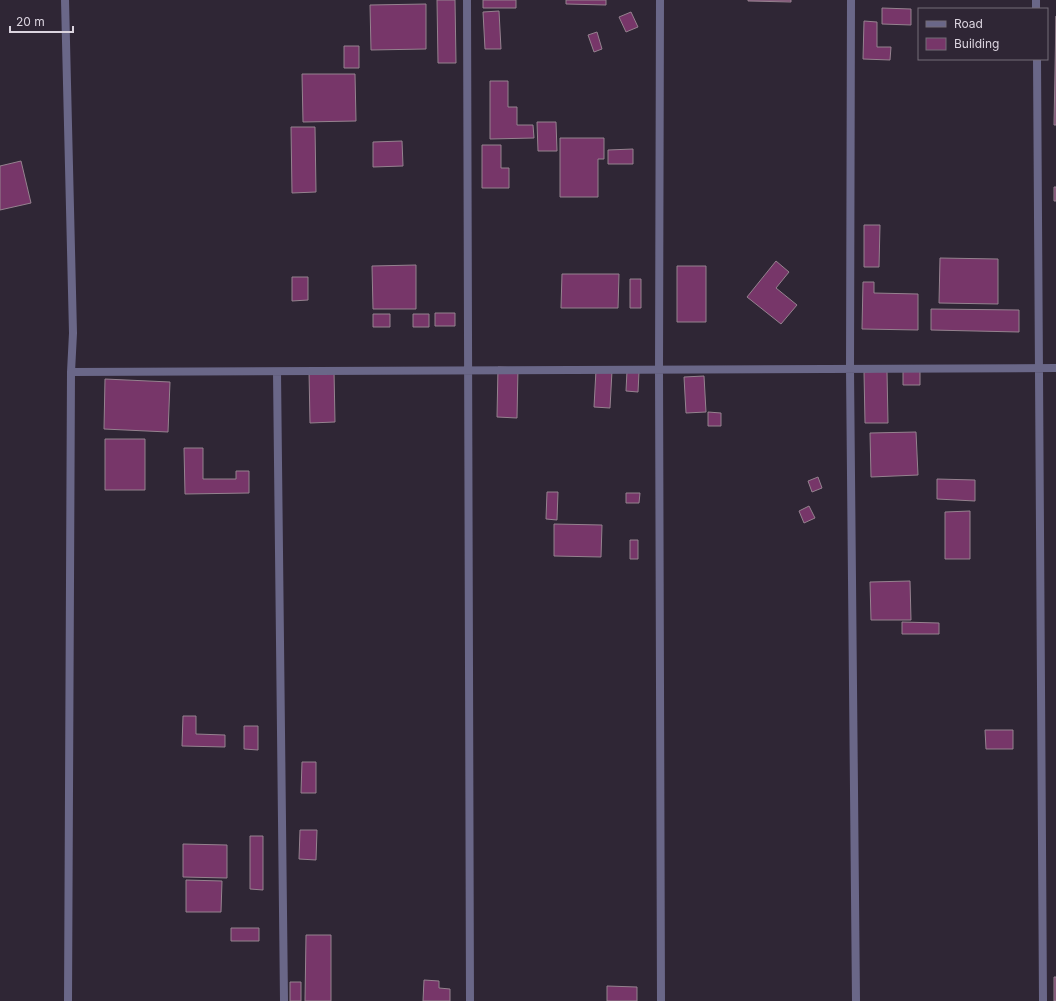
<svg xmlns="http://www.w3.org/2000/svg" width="1056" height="1001" viewBox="0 0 1056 1001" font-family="Inter,sans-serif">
	<rect width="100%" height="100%" fill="#2f2635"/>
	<!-- building -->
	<path fill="#773669" stroke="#95828f" d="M437,0H455L456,63H438Z
		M483,0H516V8H483Z
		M566,0H606V5L566,4Z
		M748,0H791V2L748,1Z
		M426,4V49L371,50L370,5Z
		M882,8L911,9V25L882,24Z
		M499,11L501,49H485L483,12Z
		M631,12L638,27L626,32L619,17Z
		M1056,16V125H1054Z
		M864,21L877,22V47H891L890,60L863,59Z
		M597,32L602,49L594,52L588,35Z
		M344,46H359V68H344Z
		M302,74H355L356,121L303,122Z
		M490,81H508V107H517V125H533L534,138L490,139Z
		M537,122H556L557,151H538Z
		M291,127H315L316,192L292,193Z
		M560,138H604V159H598V197H560Z
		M402,141L403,166L373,167V142Z
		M482,145H501V168H509V188H482Z
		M633,149V164H608V150Z
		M21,161L31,203L0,210V166Z
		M1054,187H1056V201H1054Z
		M864,225H880L879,267H864Z
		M940,258L998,259V304L939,303Z
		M776,261L789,272L776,288L797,305L781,324L747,297Z
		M416,265V309H373L372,266Z
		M677,266H706V322H677Z
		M562,274H619L618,308H561Z
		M292,277H308V300L292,301Z
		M630,279H641V308H630Z
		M863,282H874V293L918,294V330L862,329Z
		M931,309L1019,310V332L931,330Z
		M435,313H455V326H435Z
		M373,314H390V327H373Z
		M413,314H429V327H413Z
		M498,367L518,368L517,418L497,417Z
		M903,368L920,369V385H903Z
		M596,370L612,371L610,408L594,407Z
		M309,371H334L335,422L310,423Z
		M627,371L639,372L638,392L626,391Z
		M887,371L888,423H865L864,372Z
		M704,376L706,412L686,413L684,377Z
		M105,379L170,382L168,432L104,429Z
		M708,412L721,413V426H708Z
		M916,432L918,475L871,477L870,433Z
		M105,439H145V490H105Z
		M184,448H203V479H236V471H249V493L185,494Z
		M818,477L822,488L812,492L808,481Z
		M937,479L975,480V501L937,499Z
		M547,492H558L557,520L546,519Z
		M626,493H640L639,503H626Z
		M809,506L815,518L804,523L799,511Z
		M970,511V559H945V512Z
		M554,524L602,525L601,557L554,556Z
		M630,540H638V559H630Z
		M910,581L911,620H871L870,582Z
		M902,622L939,623V634H902Z
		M183,716H196V734L225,735V747L182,746Z
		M244,726H258V750L244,749Z
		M985,730H1013V749H986Z
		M302,762H316V793H301Z
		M300,830H317L316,860L299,859Z
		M250,836H263V890L250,889Z
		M183,844L227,845V878L183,877Z
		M186,880L222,881L221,912H186Z
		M231,928H259V941H231Z
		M306,935H331V1001H305Z
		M1054,977H1056V1001H1054Z
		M424,980L439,981V988L450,989V1001H423Z
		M290,982H301V1001H290Z
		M607,986L637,987V1001H607Z"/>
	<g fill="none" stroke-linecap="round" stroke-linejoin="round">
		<!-- minor -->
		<path stroke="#6a6788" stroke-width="8" d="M65,0L73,333L71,372L68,1001
			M467,0L470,1001
			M660,0L659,370L661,1001
			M851,0L850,369L856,1001
			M1036,0V9
			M1037,59L1043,1001
			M71,372L1056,368
			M277,372L284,1001"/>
	</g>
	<!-- legend -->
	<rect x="918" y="8" width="130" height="52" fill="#2f2635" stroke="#746c79"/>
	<rect x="926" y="21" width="20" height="6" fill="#6a6788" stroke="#746c79"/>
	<text x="954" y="28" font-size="12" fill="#dbd4df">Road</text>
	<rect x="926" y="38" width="20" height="12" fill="#773669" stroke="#746c79"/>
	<text x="954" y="48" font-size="12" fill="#dbd4df">Building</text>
	<!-- scale -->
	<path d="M10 26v6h63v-6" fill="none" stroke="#dbd4df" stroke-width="2"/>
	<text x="16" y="26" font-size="12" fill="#dbd4df" stroke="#2f2635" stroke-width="3" paint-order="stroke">20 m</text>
</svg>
